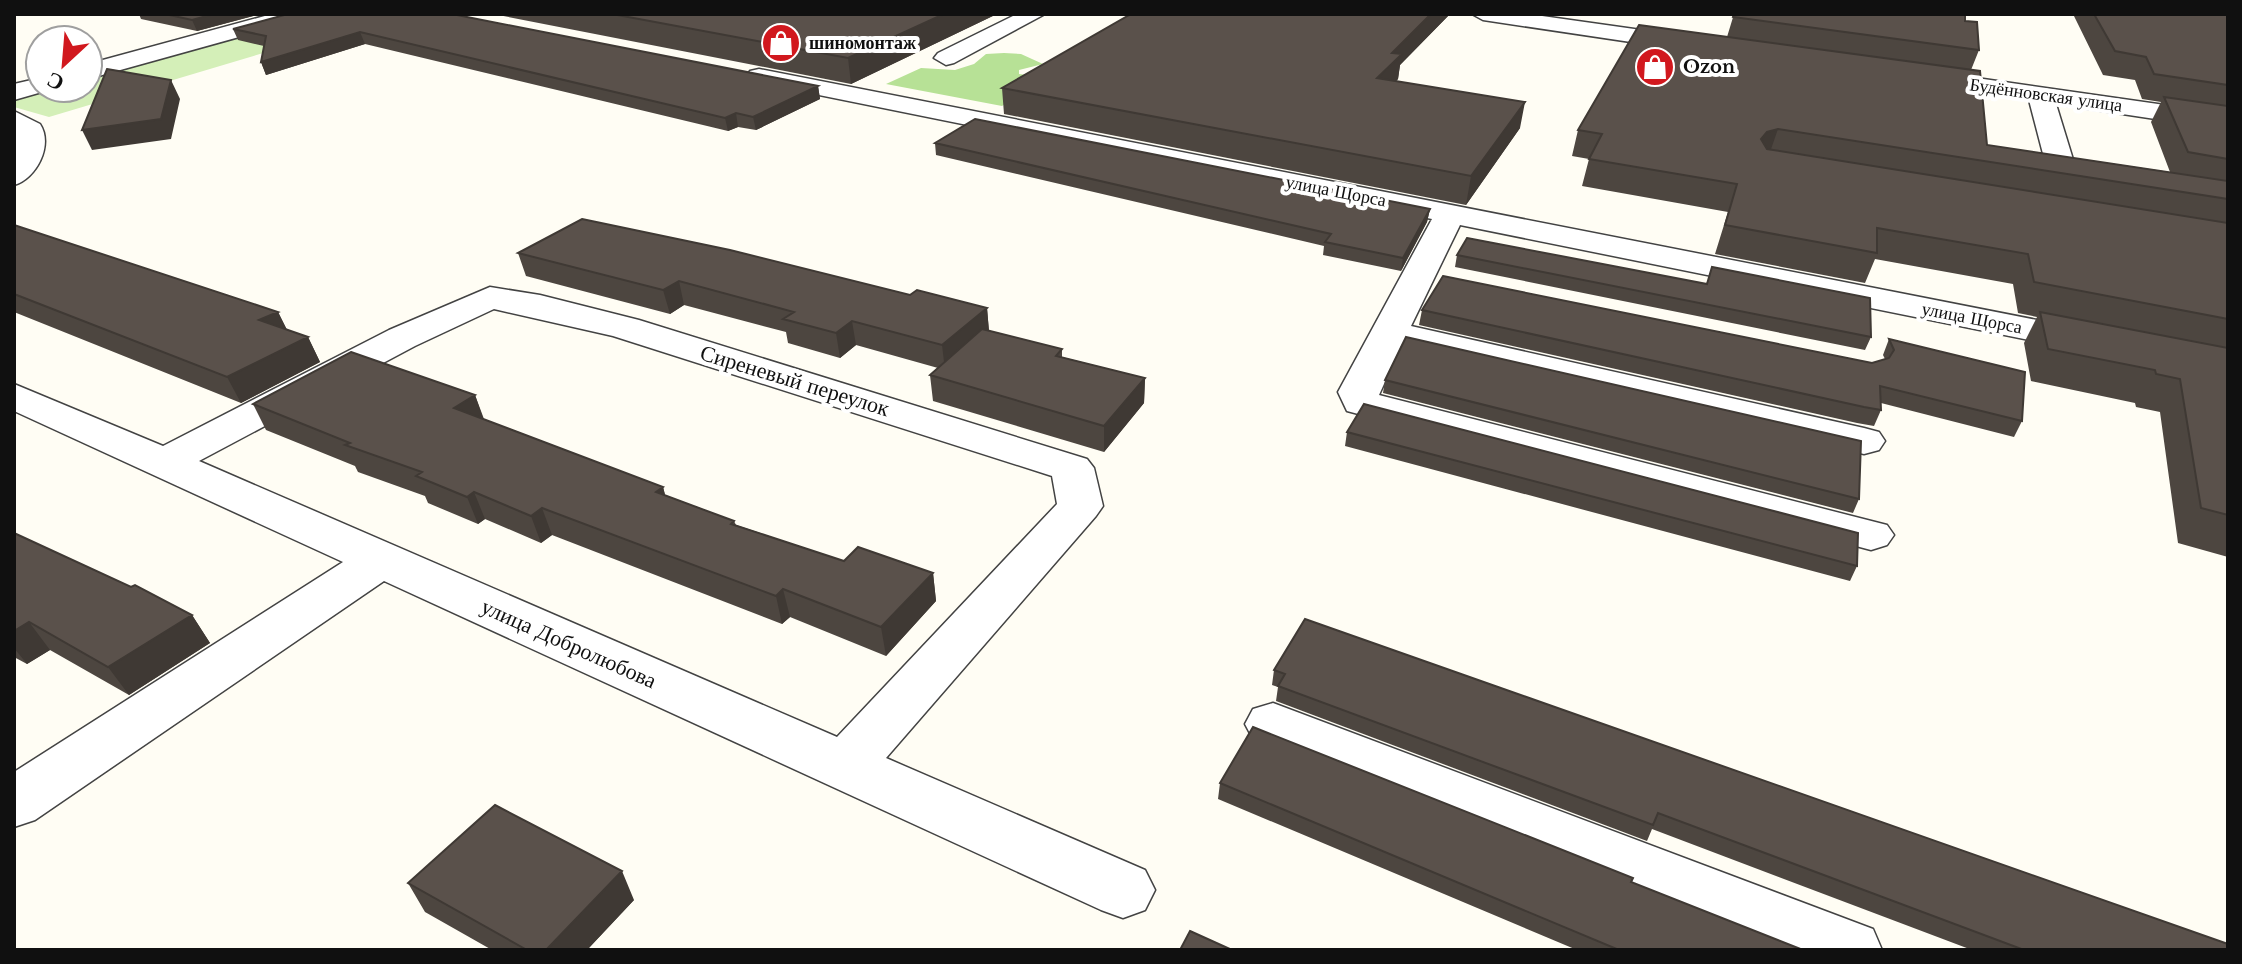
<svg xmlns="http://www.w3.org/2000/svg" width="2242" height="964" viewBox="0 0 2242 964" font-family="'Libre Baskerville',serif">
	<rect width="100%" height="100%" fill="#fffdf4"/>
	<!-- green -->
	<path fill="#d4efb8" d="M387,16L49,117L14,107V98L50,88H88V77L272,25Z"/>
	<!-- forest -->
	<path fill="#b7e196" d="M1004,53L1021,54L1043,64L1019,70V74L1045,77L1002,106L886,84L921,68L955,70L974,64L986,54Z"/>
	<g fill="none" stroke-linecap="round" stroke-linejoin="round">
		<!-- minor casing -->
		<g stroke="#434343" stroke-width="3">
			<path id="minor" d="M272,14H307L304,19L88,79V64Z
				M1017,14H1045L954,63L946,65L934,58L938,53Z
				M1472,14H1528L1691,37L1702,44L1691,51L1483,20Z
				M759,69L2088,330L2101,333L2107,341L2101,349L2088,352L1460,225L1411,326L1864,428L1879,432L1885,441L1879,450L1864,454L1401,346L1379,395L1887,525L1894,535L1887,545L1871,550L1347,411L1338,392L1432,219L750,81L747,76L750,71Z
				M1921,70L2228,114V130L2056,104L2075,166L2112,174L2117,180L2112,186C2094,191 2071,184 2053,179L2048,173L2029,100L1912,82L1909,77L1912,72Z
				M40,78V88L49,90L14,100V84Z
				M14,111L40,124C54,145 36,179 14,185Z
				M490,287L540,295L639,320L1087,459L1094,468L1103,506L1096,516L886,758L1145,870L1155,890L1145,910L1123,918L1101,910L384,581L35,820L14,827V772L343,562L14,411V384L163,446L389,330ZM494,309L613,336L1052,476L1057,504L837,737L199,461L415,346Z
				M1273,703L1873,929L1882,950H1773L1253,739L1245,724L1253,709Z"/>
		</g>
		<!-- minor -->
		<use href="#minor" fill="#fff" fill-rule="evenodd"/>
	</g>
	<!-- wall -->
	<path fill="#4d4640" d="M139,14H261L197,31L141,19Z
		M288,14L818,86L820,99L756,130L738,127L728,131L365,44L266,75L261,62L264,46L238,40L233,29Z
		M493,14H997L851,84Z
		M1131,14H1450L1400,65L1398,79L1396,81L1520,128L1466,205L1004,114L1002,88Z
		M1734,14L1965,21L1979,50L1971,70L1987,145L2170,172L2151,122L2161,102L2142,99L2135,80L2103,75L2073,14H2228V557L2178,543L2160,412L2136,407L2135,403L2031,381L2024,343L2037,317L2018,313L2013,284L1875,259L1865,283L1715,254L1728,212L1582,186L1589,159L1572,156L1578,130L1727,37Z
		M935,143L1430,209L1427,222L1401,271L1323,255L1324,246L936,155Z
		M14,225L278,312L287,330L308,337L320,362L241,403L14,312Z
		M518,253L910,295L987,308L989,331L1062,349V357L1145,378L1144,403L1104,452L933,401L930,375L938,368L856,345L840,358L788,343L786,332L684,305L670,314L526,276Z
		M1457,255L1871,337L1865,350L1455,267Z
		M1422,310L1872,363L1885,359L1883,355L1889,339L2022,421L2014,437L1881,403V410L1874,426L1857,423L1419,325Z
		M1385,380L1859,499L1853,513L1383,393Z
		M475,395L484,419L663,487L665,495L734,521L736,525L844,561L933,573L936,601L886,656L790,617L782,624L552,535L541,543L485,519L478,524L428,503L425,496L358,472L355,466L266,430L253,404Z
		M1347,432L1857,566L1850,581L1345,446Z
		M14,533L192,615L210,643L129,695L50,650L27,664L14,657Z
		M1274,670L2228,950H1972L1652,829L1647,841L1276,701L1278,687L1272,685Z
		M1220,783L1631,882L1803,950H1577L1218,799Z
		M408,883L634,900L587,950H492L425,912Z"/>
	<!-- shaded-wall -->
	<path fill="#3f3934" d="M214,14H261L197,31L192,20Z
		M944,14H997L851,84L848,58Z
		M1431,14H1450L1400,65L1398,79L1374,103L1377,78L1392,53Z
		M360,32L365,44L266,75L261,62Z
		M171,80L180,99L171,139L92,150L82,130Z
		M818,86L820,99L756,130L753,117Z
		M1525,102L1520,128L1466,205L1471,176Z
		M736,113L738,127L728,131L725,118Z
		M1778,129L1769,155L1761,139L1767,132Z
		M1430,209L1427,222L1401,271L1403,258Z
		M679,281L684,305L670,314L663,290Z
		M987,308L989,332L945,370L942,345Z
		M278,312L290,336L259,320Z
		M852,321L856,345L840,358L836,333Z
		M308,337L320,362L241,403L227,377Z
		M1145,378L1144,403L1104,452V426Z
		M475,395L484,421L454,408Z
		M663,487L670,514L656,492Z
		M474,492L485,519L478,524L467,497Z
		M542,508L552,535L541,543L531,516Z
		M933,573L936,601L886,656L881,627Z
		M783,589L790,617L782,624L776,596Z
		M192,615L210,643L129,695L108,667Z
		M29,622L50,650L27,664L14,648V631Z
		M622,871L634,900L587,950H546Z"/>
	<!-- building -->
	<path fill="#5a514b" stroke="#3f3934" stroke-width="2" d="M165,14H214L192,20Z
		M288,14H452L818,86L753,117L736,113L725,118L360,32L261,62L266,36L233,29Z
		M612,14H944L848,58Z
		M1131,14H1431L1392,53L1402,54L1377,78L1525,102L1471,176L1002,88Z
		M1734,14H1965V21L1977,22L1979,50L1733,17Z
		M2094,14H2228V85L2154,74L2146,57L2115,51Z
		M1639,25L1980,71L1987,145L2228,181V199L1778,129L1767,132L1761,139L1767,149L2228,223V319L2034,282L2028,254L1877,228V253L1725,225L1737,184L1589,159L1602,134L1578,130Z
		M107,69L171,80L161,119L82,130Z
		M2164,97L2228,106V159L2188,152Z
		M975,119L1430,209L1403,258L1325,242L1331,234L935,143Z
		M582,219L730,250L910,295L917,290L987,308L942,345L852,321L836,333L783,319L794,312L679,281L663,290L518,253Z
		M14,225L278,312L259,320L308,337L227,377L14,294Z
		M1467,238L1707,284L1712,267L1870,298L1871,337L1457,255Z
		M1443,276L1872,363L1889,358L1894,350L1889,339L2025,372L2022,421L1880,386L1881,410L1864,407L1422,310Z
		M2040,312L2228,348V515L2201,508L2180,379L2156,374L2155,370L2048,349Z
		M982,329L1062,349L1056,356L1145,378L1104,426L930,375Z
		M1406,337L1861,441L1859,499L1385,380Z
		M351,352L475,395L454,408L663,487L656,492L734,521L731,524L844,561L858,547L933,573L881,627L783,589L776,596L542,508L531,516L474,492L467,497L416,476L422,472L345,445L350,443L253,404Z
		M1364,404L1858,533L1857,566L1347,432Z
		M14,533L131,587L135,585L192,615L108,667L29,622L14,631Z
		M1305,619L2228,944V950H2024L1658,813L1653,825L1278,686L1285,674L1274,670Z
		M1253,727L1633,878L1631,882L1803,950H1619L1220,783Z
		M495,805L622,871L546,950H527L408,883Z
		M1190,931L1232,950H1180Z"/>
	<!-- icons -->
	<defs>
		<g id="shop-disc" transform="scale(2)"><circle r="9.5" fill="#d1181e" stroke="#fff"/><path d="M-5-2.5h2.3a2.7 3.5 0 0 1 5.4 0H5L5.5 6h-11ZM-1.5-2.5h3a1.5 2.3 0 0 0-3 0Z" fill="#fff"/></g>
	</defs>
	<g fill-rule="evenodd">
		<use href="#shop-disc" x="781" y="43"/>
		<use href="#shop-disc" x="1655" y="67"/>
	</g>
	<g text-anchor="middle" stroke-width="8" stroke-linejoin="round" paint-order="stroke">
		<!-- far-poi labels -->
		<g font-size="18" font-weight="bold" fill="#101010" stroke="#fff" text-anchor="start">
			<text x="809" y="49">шиномонтаж</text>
			<text x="1683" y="73">Ozon</text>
		</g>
		<!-- far-street labels -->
		<g font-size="18" fill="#101010" stroke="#fff">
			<text transform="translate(2046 95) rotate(8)" y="6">Будённовская улица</text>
			<text transform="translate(1336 191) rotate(11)" y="6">улица Щорса</text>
			<text transform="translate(1972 318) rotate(11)" y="6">улица Щорса</text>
		</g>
		<!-- street labels -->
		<g font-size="22" fill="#101010" stroke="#fff">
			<text transform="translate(795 380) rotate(17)" y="8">Сиреневый переулок</text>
			<text transform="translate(569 643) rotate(24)" y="8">улица Добролюбова</text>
		</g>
	</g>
	<!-- border -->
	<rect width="2242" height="964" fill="none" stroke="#101010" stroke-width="32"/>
	<!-- north arrow -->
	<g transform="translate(64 64) rotate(206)"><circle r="38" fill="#ffffff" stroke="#9f9f9f" stroke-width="2"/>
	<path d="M0-6L14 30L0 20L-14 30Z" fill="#d1181e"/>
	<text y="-12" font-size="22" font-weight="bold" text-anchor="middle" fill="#101010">С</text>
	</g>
</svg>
